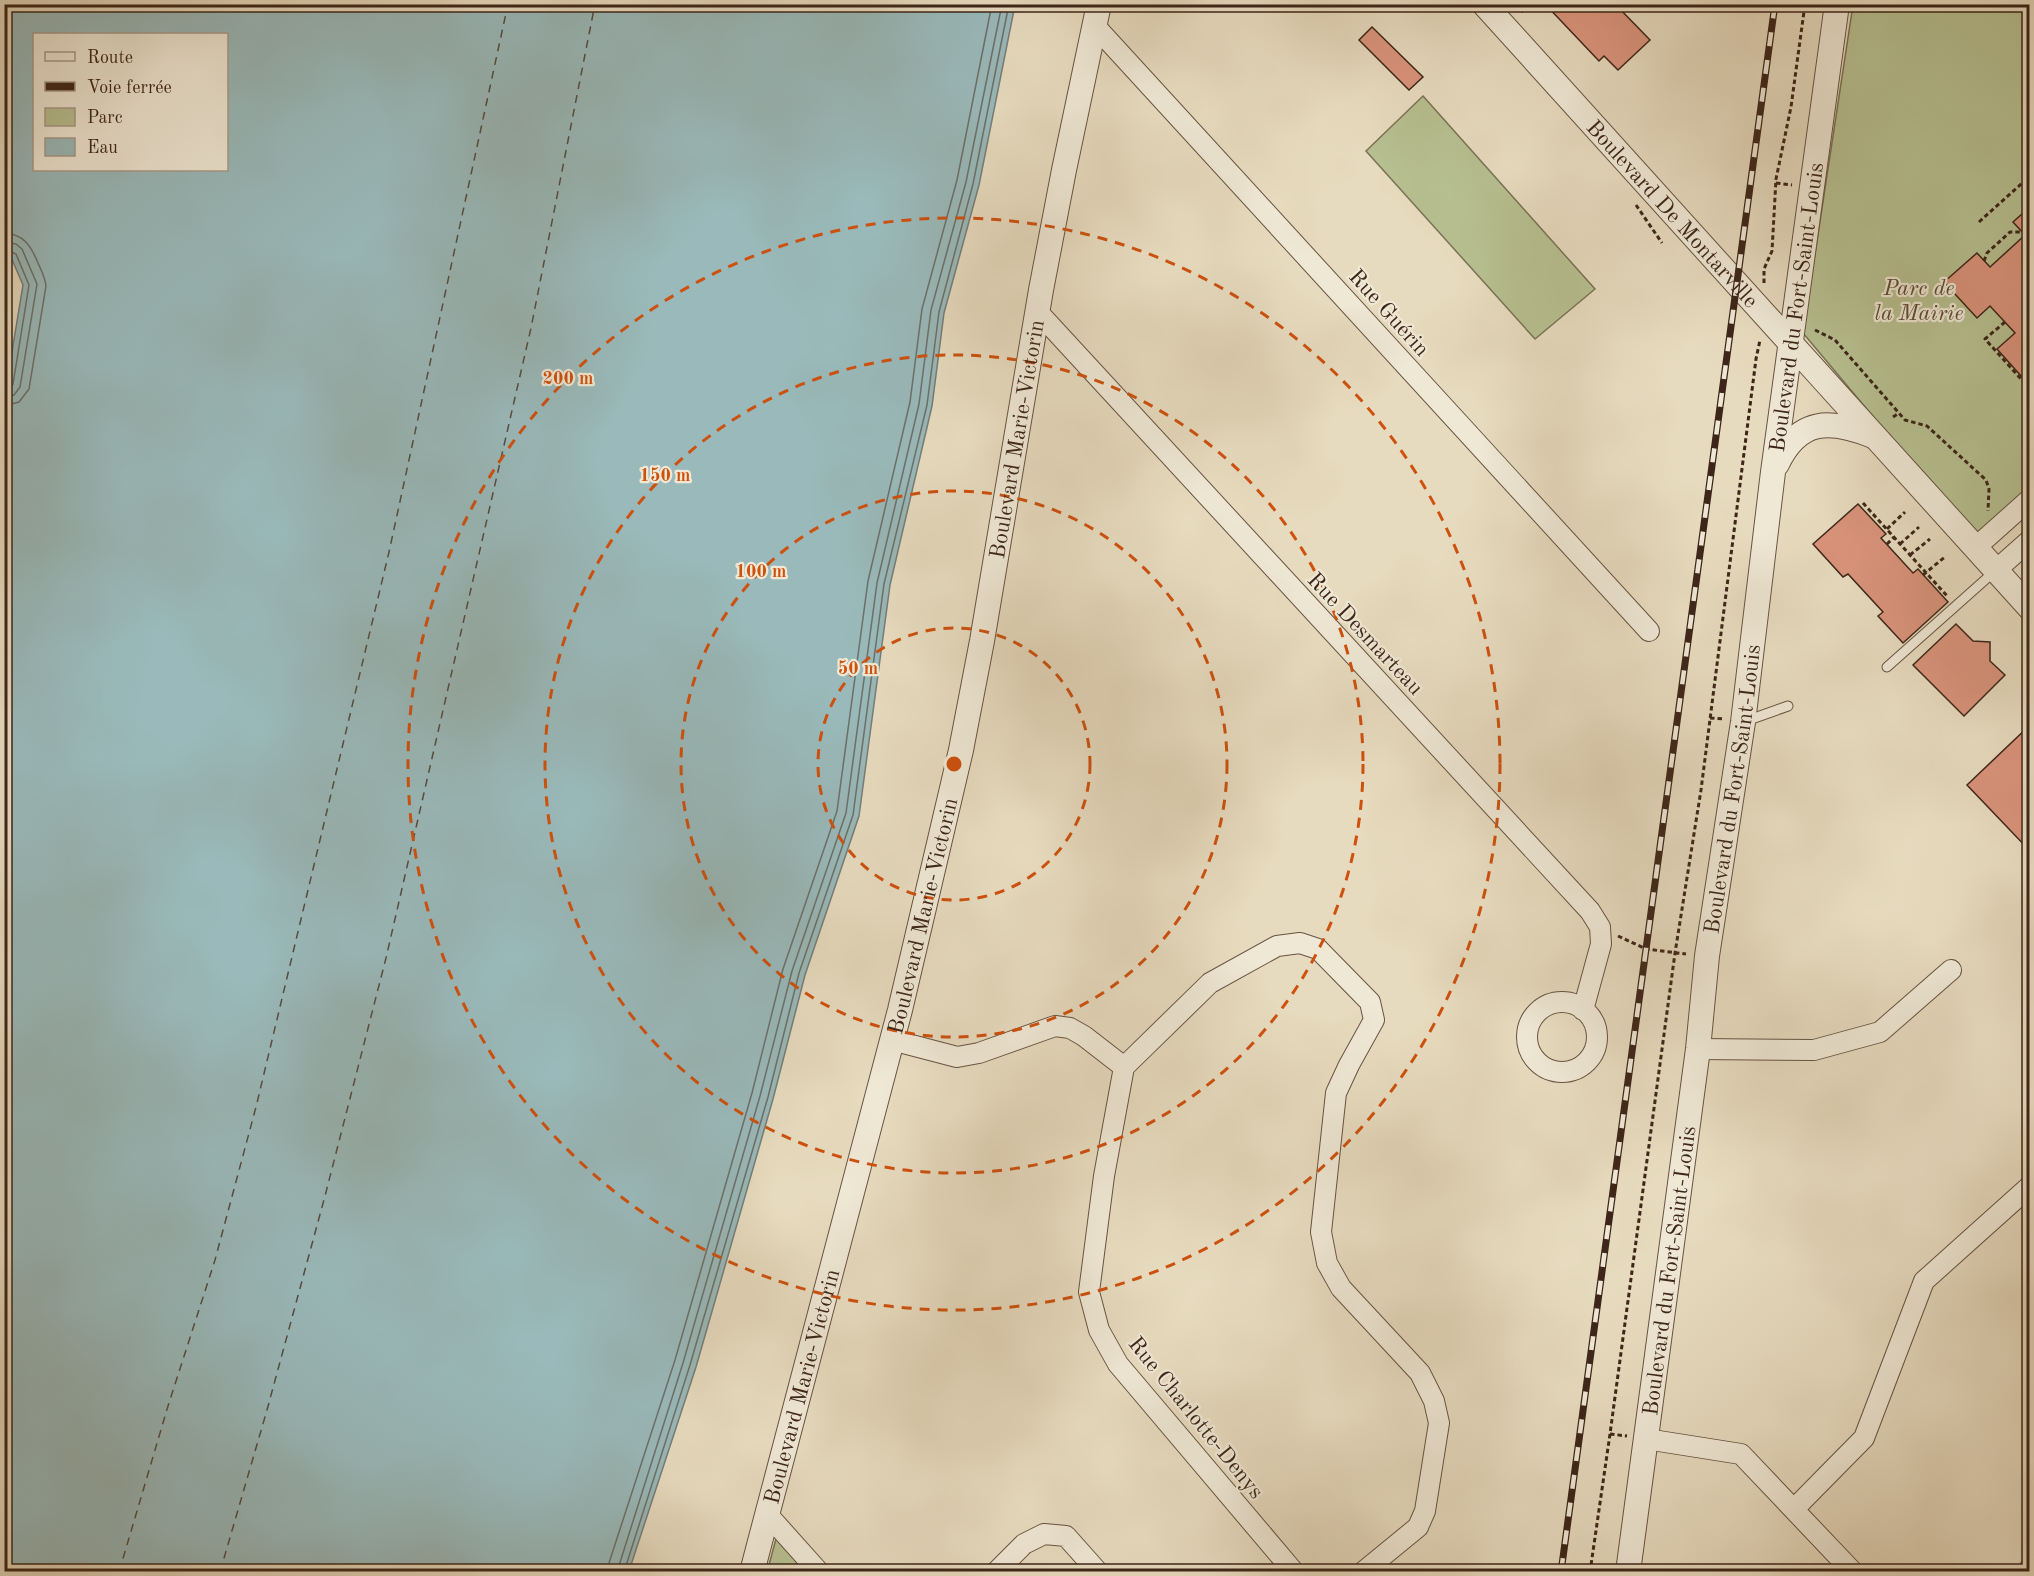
<svg xmlns="http://www.w3.org/2000/svg" width="2034" height="1576" viewBox="0 0 2034 1576" font-family="'Old Standard TT',serif">
	<rect width="100%" height="100%" fill="#e7dbbf"/>
	<filter id="stains"><feTurbulence type="fractalNoise" baseFrequency=".00333" numOctaves="4"/><feColorMatrix values="0 0 0 0 .2 0 0 0 0 .09 0 0 0 0 .02 0 0 0 .5 -.17"/></filter>
	<radialGradient id="worn" r=".72"><stop offset=".6" stop-color="#630" stop-opacity="0"/><stop offset="1" stop-color="#630" stop-opacity=".3"/></radialGradient>
	<!-- green -->
	<path fill="#b7c091" stroke="#7a7355" stroke-width="1.5" d="M1853,5H2029V493L1975,538L1803,333Z
		M1423,96L1595,289L1535,339L1366,151Z
		M776,1539L806,1571L767,1572Z"/>
	<!-- water -->
	<path fill="#99b9ba" stroke="#747e7a" stroke-width="1.5" fill-rule="evenodd" d="M5,4L1015,5L979,185L944,313L932,406L890,585L859,816L805,975L773,1099L696,1367L629,1571H5L4,400L23,285L11,257L5,254ZM34,34H226V170H34Z"/>
	<g fill="none" stroke-linecap="round" stroke-linejoin="round">
		<!-- shore -->
		<path stroke="#6b706a" stroke-width="1.5" d="M4,233C24,234 31,246 38,263C41,270 45,277 46,286L29,389L19,402L4,406
			M4,242L16,244L22,249L37,284L20,387L14,395L4,397
			M4,249L16,254L29,285L13,384L10,388L4,389
			M608,1572L609,1563L675,1360L752,1093L783,969L837,811L868,581L910,402L922,309L957,180L992,4
			M617,1572L683,1363L760,1096L792,971L846,813L877,583L919,404L931,310L966,182L1002,4
			M624,1572L690,1365L768,1097L799,973L853,815L884,584L927,405L939,312L973,184L1009,4"/>
		<!-- ferry -->
		<path stroke="#544b41" stroke-width="1.5" stroke-dasharray="8 6" stroke-linecap="butt" d="M119,1572L168,1406L215,1260L256,1107L389,552L508,4
			M220,1572L267,1410L325,1196L386,958L531,328L595,4"/>
	</g>
	<!-- building -->
	<path fill="#da947c" stroke="#3d2619" stroke-width="1.5" d="M1545,4H1615L1650,40L1618,70L1604,56L1599,61Z
		M1372,27L1423,77L1409,90L1359,40Z
		M2030,207V386L1997,349L2015,333L1990,306L1977,318L1944,282L1977,253L1990,267L2025,235L2013,222Z
		M1858,504L1886,534L1881,538L1913,573L1918,569L1948,602L1903,643L1878,616L1883,612L1848,574L1843,577L1813,544Z
		M1956,624L1973,641L1990,642V661L2005,675L1964,716L1913,665Z
		M2030,725V849L2029,850L1967,785Z"/>
	<g fill="none" stroke-linecap="round" stroke-linejoin="round">
		<!-- service casing -->
		<g stroke="#685342" stroke-width="11">
			<path id="service" d="M1887,667L1995,571
				M1746,721L1788,706"/>
		</g>
		<!-- minor casing -->
		<g stroke="#685342" stroke-width="22">
			<path id="minor" d="M1095,26L1649,631
				M1037,311L1590,911L1600,927L1601,944L1583,1010
				M1975,548L2030,499
				M1995,571L2030,540
				M1527 1037a35 35 0 1 1 70 0a35 35 0 1 1-70 0Z
				M892,1040L957,1057L979,1053L1055,1026L1070,1028L1084,1036L1124,1067
				M1698,1049L1814,1050L1880,1032L1951,970
				M1646,1439L1741,1454L1853,1572
				M1794,1509L1864,1438L1924,1281L2030,1186
				M768,1515L819,1572
				M996,1572L1024,1544L1044,1534L1066,1536L1098,1572
				M1294,1572L1118,1364L1099,1330L1089,1292L1104,1176L1124,1067L1210,983L1277,946L1300,943L1318,949L1370,1002L1374,1020L1349,1065L1336,1093L1321,1232L1327,1263L1341,1288L1420,1373L1434,1401L1439,1423L1425,1511L1418,1527L1363,1572
				M2028,1572L2030,1568"/>
		</g>
		<!-- tertiary casing -->
		<g stroke="#685342" stroke-width="26">
			<g id="tertiary">
				<path id="s1" d="M1484,4L2030,608"/>
				<path d="M1777,464C1799,418 1830,419 1873,436"/>
				<path id="s2" d="M752,1572L900,1010L961,750L982,641L1041,290L1064,170L1099,4"/>
				<path id="s3" d="M1628,1572L1698,1049L1707,956L1743,722L1773,472L1837,4"/>
			</g>
		</g>
		<!-- path -->
		<path stroke="#3d2619" stroke-width="3" stroke-dasharray="4.5 3" stroke-linecap="butt" d="M1689,4L1704,6
			M1622,11L1629,4
			M1521,12L1529,4
			M1776,183L1792,185
			M1636,205L1662,243
			M1979,222L2030,176
			M1984,261L1987,253L2010,232H2022
			M1764,283V269L1772,251L1776,179L1791,107L1805,4
			M2005,322L1985,339L2030,389
			M1815,330L1835,340L1905,420L1927,426L1986,480L1989,489L1988,511
			M1893,417L1899,413
			M1863,503L1948,597
			M1887,529L1905,512
			M1887,544L1894,537
			M1900,544L1919,527
			M1910,555L1930,539
			M1923,575L1946,556
			M1710,718L1724,719
			M1618,936L1646,949L1686,954
			M1610,1434L1627,1436
			M1590,1572L1610,1434L1675,953L1701,790L1756,359L1760,340"/>
		<!-- service -->
		<use href="#service" stroke="#efe8d5" stroke-width="9"/>
		<!-- minor -->
		<use href="#minor" stroke="#efe8d5" stroke-width="20"/>
		<!-- tertiary -->
		<use href="#tertiary" stroke="#efe8d5" stroke-width="24"/>
		<!-- rail casing -->
		<g stroke="#3d2619" stroke-width="7">
			<path id="rail" d="M1561,1572L1775,4"/>
		</g>
		<!-- rail -->
		<use href="#rail" stroke="#efe8d5" stroke-width="4.5" stroke-dasharray="14" stroke-linecap="butt"/>
	</g>
	<!-- distance rings -->
	<g fill="none" stroke="#ce510e" stroke-width="3" stroke-dasharray="10 8">
		<circle cx="954" cy="764" r="136"/>
		<circle cx="954" cy="764" r="273"/>
		<circle cx="954" cy="764" r="409"/>
		<circle cx="954" cy="764" r="546"/>
	</g>
	<g text-anchor="middle" stroke-width="4.5" stroke-linejoin="round" paint-order="stroke">
		<!-- street labels -->
		<g font-size="22" fill="#3d2619" stroke="#efe8d5">
			<text dy="8" stroke="none"><textPath href="#s1" startOffset="282">Boulevard De Montarville</textPath></text>
			<text dy="8" stroke="none"><textPath href="#s3" startOffset="1276">Boulevard du Fort-Saint-Louis</textPath></text>
			<text transform="translate(1390 312) rotate(48)" y="8">Rue Guérin</text>
			<text dy="8" stroke="none"><textPath href="#s2" startOffset="1164">Boulevard Marie-Victorin</textPath></text>
			<text transform="translate(1366 633) rotate(47)" y="8">Rue Desmarteau</text>
			<text dy="8" stroke="none"><textPath href="#s3" startOffset="790">Boulevard du Fort-Saint-Louis</textPath></text>
			<text dy="8" stroke="none"><textPath href="#s2" startOffset="678">Boulevard Marie-Victorin</textPath></text>
			<text dy="8" stroke="none"><textPath href="#s3" startOffset="304">Boulevard du Fort-Saint-Louis</textPath></text>
			<text dy="8" stroke="none"><textPath href="#s2" startOffset="192">Boulevard Marie-Victorin</textPath></text>
			<text transform="translate(1197 1417) rotate(51)" y="8">Rue Charlotte-Denys</text>
		</g>
		<!-- park labels -->
		<g font-size="22" font-style="italic" fill="#5c4c37" stroke="#efe8d5">
			<text x="1919" y="295">Parc de<tspan x="1919" dy="25">la Mairie</tspan></text>
		</g>
	</g>
	<circle cx="954" cy="764" r="9" fill="#ce510e" stroke="#efe8d5" stroke-width="3"/>
	<g font-size="18" text-anchor="middle" font-weight="bold" fill="#ce510e" stroke="#efe8d5" stroke-width="4.5" stroke-linejoin="round" paint-order="stroke">
		<text x="568" y="384">200 m</text>
		<text x="665" y="481">150 m</text>
		<text x="761" y="577">100 m</text>
		<text x="858" y="674">50 m</text>
	</g>
	<!-- margin -->
	<rect width="2034" height="1576" fill="none" stroke="#e7dbbf" stroke-width="24"/>
	<rect x="6" y="6" width="2022" height="1564" fill="none" stroke="#3d2619" stroke-width="3"/>
	<rect x="12" y="12" width="2010" height="1552" fill="none" stroke="#3d2619" stroke-width="1.5"/>
	<!-- legend -->
	<rect x="33" y="33" width="195" height="138" fill="#efe8d5" stroke="#a89a8a" stroke-width="1.5"/>
	<rect x="45" y="52" width="30" height="9" fill="#efe8d5" stroke="#a89a8a" stroke-width="1.5"/>
	<text x="87" y="63" font-size="18" fill="#3d2619">Route</text>
	<rect x="45" y="82" width="30" height="9" fill="#3d2619" stroke="#a89a8a" stroke-width="1.5"/>
	<text x="87" y="93" font-size="18" fill="#3d2619">Voie ferrée</text>
	<rect x="45" y="108" width="30" height="18" fill="#b7c091" stroke="#a89a8a" stroke-width="1.5"/>
	<text x="87" y="123" font-size="18" fill="#3d2619">Parc</text>
	<rect x="45" y="138" width="30" height="18" fill="#99b9ba" stroke="#a89a8a" stroke-width="1.5"/>
	<text x="87" y="153" font-size="18" fill="#3d2619">Eau</text>
	<rect width="100%" height="100%" filter="url(#stains)"/>
	<rect width="100%" height="100%" fill="url(#worn)"/>
</svg>
